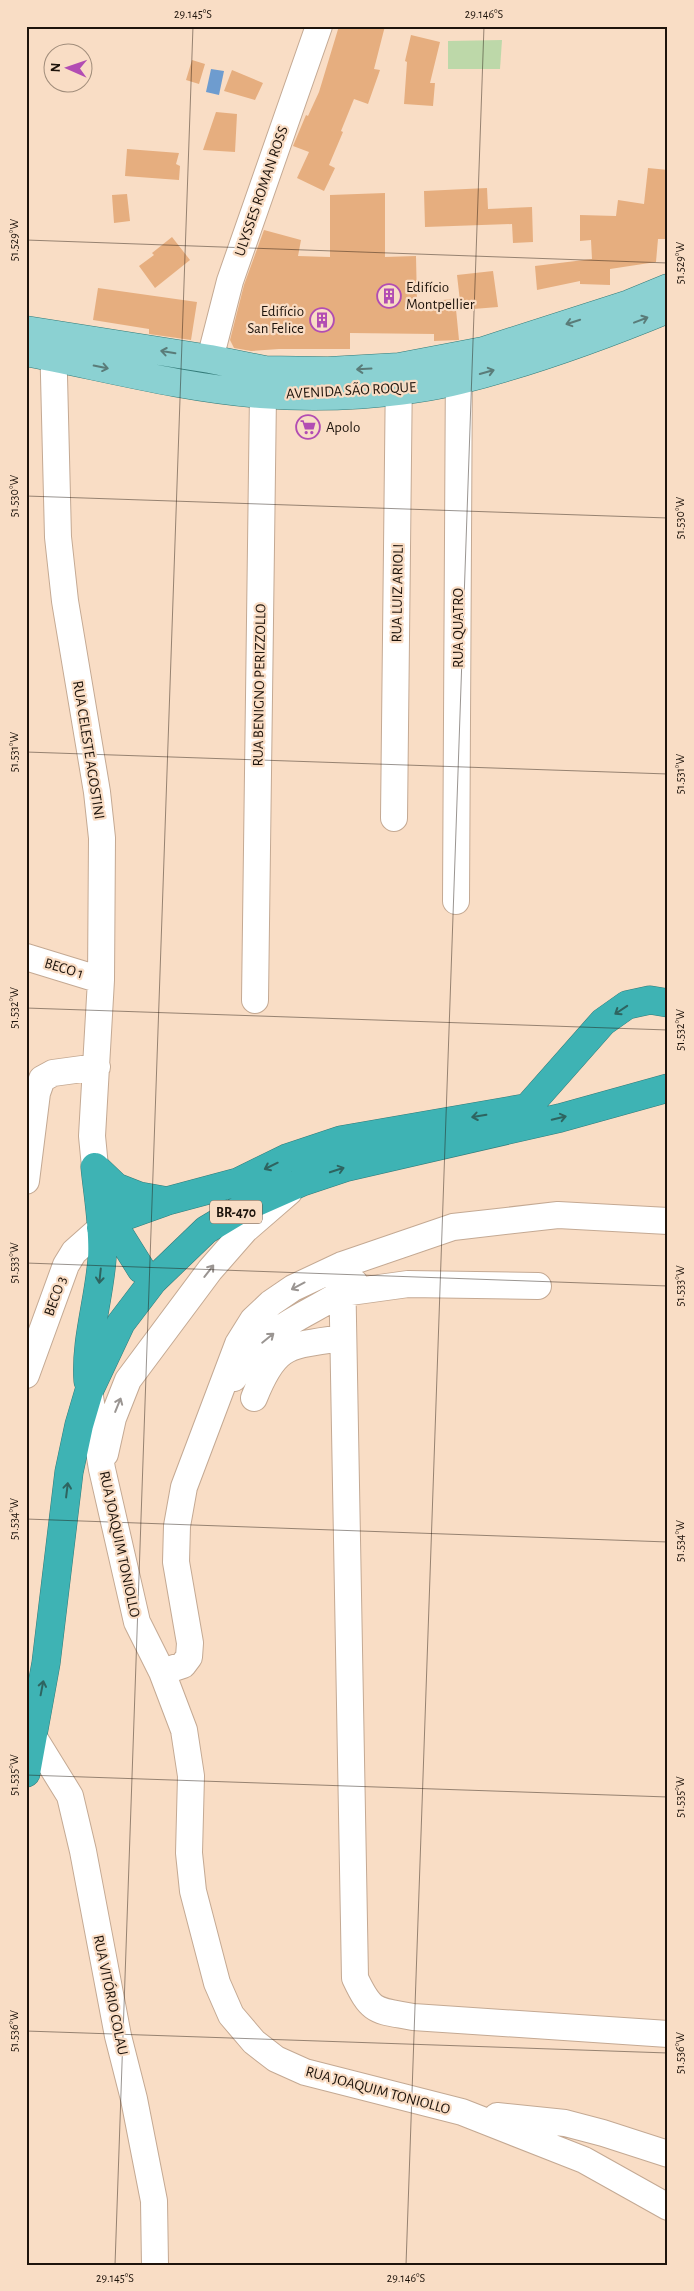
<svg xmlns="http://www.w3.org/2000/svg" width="694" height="2291" viewBox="0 0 694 2291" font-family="'Alegreya Sans',sans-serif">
	<rect width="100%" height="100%" fill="#f9ddc5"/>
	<!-- green -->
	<path fill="#bdd8a9" d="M502,40L500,69H448V41Z"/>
	<!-- water -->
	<path fill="#6e9ccf" d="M211,69L224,71L219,95L206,92Z"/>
	<!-- building -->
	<path fill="#e6ae7f" d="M339,26H385L374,69L380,70L368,104L354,99L341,131L343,132L329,165L335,168L324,191L297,178L309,152L293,146L306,115L308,116L319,92Z
		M411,35L440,42L430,83H435L433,106L404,104L407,62L405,61Z
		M192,60L205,64L199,84L186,80Z
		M232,70L263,83L255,100L224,91Z
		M216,112L237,114L235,152L203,150Z
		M127,149L179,153L176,164L180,166L179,180L125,176Z
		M648,168L668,170V239H658L656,262L610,269V285L580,284V281L537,290L535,266L592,259L591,240L580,241V215L616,216L618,200L644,204Z
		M487,188L488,209L532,207L533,242L513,243L512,224L425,227L424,191Z
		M385,193V257L416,256L417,302L455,299L459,340L434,341V334L350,333V349H279L251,351L234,348L230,340L244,285L264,230L301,240L298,256L330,257V195Z
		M127,194L130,221L114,223L112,195Z
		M172,237L190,260L155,288L139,266L154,255L152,253Z
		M493,271L498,307L461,310L457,275Z
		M98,288L197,302L191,340L149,334V329L93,320Z"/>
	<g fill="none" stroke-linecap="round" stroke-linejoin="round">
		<!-- minor casing -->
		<g stroke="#c4a993" stroke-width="28">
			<path id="minor" d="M53,336L58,537L65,601L97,792L102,838L101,980L92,1136L95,1167
				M210,359L230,281L319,26
				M394,818L399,369
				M456,901L459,359
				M26,957L101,980
				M255,1000L263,394L265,371
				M26,1181L37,1093L42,1079L53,1073L97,1067
				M342,1265L355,1978C372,2014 376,2010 413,2017L668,2034
				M343,1293L408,1284L538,1286
				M26,1375L66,1265L74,1252L101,1228
				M234,1378C243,1364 253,1350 266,1339C293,1316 328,1305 355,1283
				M89,1391L102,1469L137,1622L162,1672L184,1730L191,1776L189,1853L193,1891L217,1983L231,2015L254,2042L276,2059L305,2072L462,2112L584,2160L668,2207
				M254,1398C276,1343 288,1346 342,1338
				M105,1454L113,1418L128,1380L210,1270L245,1230L289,1192
				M162,1672L183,1665L189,1657L190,1643L176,1562L177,1526L184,1487L238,1344L253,1320L271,1303L293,1288L342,1265L453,1227L558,1215L668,1221
				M33,1736L70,1796L83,1851L118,2036L134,2099L154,2201L155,2265
				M497,2116L565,2123L603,2133L668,2154"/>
		</g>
		<!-- major casing -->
		<g stroke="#337b79" stroke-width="29">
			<path id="major" d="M26,330L210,359L265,370L328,371L399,367L483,351L629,304L668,288
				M26,352C104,367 182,388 261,394C322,399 401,395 460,380C531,362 600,337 668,309"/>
		</g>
		<!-- highway casing -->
		<g stroke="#337b79" stroke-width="29">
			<path id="highway" d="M527,1108L603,1022L627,1005L650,1000L668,1003
				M95,1167L116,1187L139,1196L167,1201
				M106,1204L111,1221L141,1269
				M101,1228L111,1221L167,1201L238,1182L287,1158L341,1140L525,1108
				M88,1381C85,1341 99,1300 102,1259C104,1229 98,1197 95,1167
				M26,1773L46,1663L69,1472L79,1425L89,1391L121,1323L153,1281L206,1230L241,1209L302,1182L347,1167L560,1118L668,1088"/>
		</g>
		<!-- minor -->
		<use href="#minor" stroke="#fff" stroke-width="26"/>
		<!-- major -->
		<use href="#major" stroke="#8bd1d2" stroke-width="28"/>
		<!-- highway -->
		<use href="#highway" stroke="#3eb3b4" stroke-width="28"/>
	</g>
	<!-- one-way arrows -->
	<defs><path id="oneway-shaft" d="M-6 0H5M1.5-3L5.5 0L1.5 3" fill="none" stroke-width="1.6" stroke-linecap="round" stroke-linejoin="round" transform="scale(1.25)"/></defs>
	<g stroke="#5a7c79">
		<use href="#oneway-shaft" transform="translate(641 320) rotate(-21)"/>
		<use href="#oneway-shaft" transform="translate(573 322) rotate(162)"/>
		<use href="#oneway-shaft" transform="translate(168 352) rotate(-171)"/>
		<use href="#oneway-shaft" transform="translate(101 367) rotate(11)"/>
		<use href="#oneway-shaft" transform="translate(364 369) rotate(177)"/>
		<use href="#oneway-shaft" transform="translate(487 372) rotate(-16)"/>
	</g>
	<g stroke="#2e6460">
		<use href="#oneway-shaft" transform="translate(621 1010) rotate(146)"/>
		<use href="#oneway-shaft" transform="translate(479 1116) rotate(171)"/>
		<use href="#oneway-shaft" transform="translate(559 1118) rotate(-14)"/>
		<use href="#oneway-shaft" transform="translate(271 1166) rotate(154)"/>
		<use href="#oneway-shaft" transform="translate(337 1170) rotate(-18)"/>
		<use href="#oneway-shaft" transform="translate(100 1276) rotate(96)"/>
		<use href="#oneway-shaft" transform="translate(67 1490) rotate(-83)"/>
		<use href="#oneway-shaft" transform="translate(42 1688) rotate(-79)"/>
	</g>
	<g stroke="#9a9592">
		<use href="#oneway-shaft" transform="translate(209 1271) rotate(-52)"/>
		<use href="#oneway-shaft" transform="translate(298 1286) rotate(152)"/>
		<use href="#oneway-shaft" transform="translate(268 1338) rotate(-39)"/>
		<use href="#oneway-shaft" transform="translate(118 1405) rotate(-68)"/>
	</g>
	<!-- ticks -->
	<path fill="none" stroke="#1e140c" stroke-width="1" stroke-opacity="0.45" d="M26,240L668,263M26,496L668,518M26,752L668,774M26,1008L668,1030M26,1263L668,1286M26,1519L668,1542M26,1775L668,1797M26,2031L668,2053M115,2265L193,26M406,2265L484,26"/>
	<!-- icons -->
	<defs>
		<g id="building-ring" transform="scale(1.25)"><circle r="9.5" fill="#f9ddc5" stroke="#b24db3" stroke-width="1.5"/><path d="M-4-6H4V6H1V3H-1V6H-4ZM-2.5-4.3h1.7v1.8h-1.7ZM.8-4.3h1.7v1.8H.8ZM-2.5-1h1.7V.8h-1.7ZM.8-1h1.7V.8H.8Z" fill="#b24db3"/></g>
		<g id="supermarket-ring" transform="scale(1.25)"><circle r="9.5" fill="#f9ddc5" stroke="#b24db3" stroke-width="1.5"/><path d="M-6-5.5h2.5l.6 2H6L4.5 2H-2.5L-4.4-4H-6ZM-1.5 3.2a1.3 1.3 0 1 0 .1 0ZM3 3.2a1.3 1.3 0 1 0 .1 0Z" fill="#b24db3"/></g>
	</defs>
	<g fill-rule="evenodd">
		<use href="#building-ring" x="389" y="296"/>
		<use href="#building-ring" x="322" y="320"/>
		<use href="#supermarket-ring" x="308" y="427"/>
	</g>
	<g text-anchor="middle" stroke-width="4.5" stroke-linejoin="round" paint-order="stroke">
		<!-- shield labels -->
		<rect fill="#f9ddc5" stroke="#605044" stroke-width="1" x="210" y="1200.5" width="52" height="23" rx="4"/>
		<g font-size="14" font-weight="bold" fill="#1e140c">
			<text x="236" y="1217">BR-470</text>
		</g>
		<!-- street labels -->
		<g font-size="15" fill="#1e140c" stroke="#f9ddc5">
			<text transform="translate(261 191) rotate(-71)" y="5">ULYSSES ROMAN ROSS</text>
			<text transform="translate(351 390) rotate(-3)" y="5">AVENIDA SÃO ROQUE</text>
			<text transform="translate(397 593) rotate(-89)" y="5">RUA LUIZ ARIOLI</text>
			<text transform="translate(458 628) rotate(-90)" y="5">RUA QUATRO</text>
			<text transform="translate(259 685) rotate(-89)" y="5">RUA BENIGNO PERIZZOLLO</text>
			<text transform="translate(89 750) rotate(81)" y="5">RUA CELESTE AGOSTINI</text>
			<text transform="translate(64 968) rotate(17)" y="5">BECO 1</text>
			<text transform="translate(55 1296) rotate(-70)" y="5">BECO 3</text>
			<text transform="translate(120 1544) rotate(78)" y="5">RUA JOAQUIM TONIOLLO</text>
			<text transform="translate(111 1995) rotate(78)" y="5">RUA VITÓRIO COLAU</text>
			<text transform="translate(378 2090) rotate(15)" y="5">RUA JOAQUIM TONIOLLO</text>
		</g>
		<!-- poi labels -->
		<g font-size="15" fill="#1e140c" stroke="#f9ddc5" text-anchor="start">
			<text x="406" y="292">Edifício<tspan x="406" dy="17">Montpellier</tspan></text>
			<text x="304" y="316" text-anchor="end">Edifício<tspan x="304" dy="17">San Felice</tspan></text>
			<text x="326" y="432">Apolo</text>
		</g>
	</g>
	<!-- border -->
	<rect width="694" height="2291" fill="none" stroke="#f9ddc5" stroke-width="55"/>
	<!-- north arrow -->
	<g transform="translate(68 68) rotate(272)"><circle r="24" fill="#f9ddc5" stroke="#a18d7b"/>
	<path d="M0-4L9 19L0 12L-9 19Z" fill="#b24db3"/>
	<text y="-8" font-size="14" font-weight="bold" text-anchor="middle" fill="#1e140c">N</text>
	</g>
	<rect x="28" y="28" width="638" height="2236" fill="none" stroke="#1e140c" stroke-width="2"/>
	<g font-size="12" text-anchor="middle" fill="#1e140c">
		<text x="193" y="18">29.145°S</text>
		<text x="484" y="18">29.146°S</text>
		<text transform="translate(14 240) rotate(-90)" y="4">51.529°W</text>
		<text transform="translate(680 263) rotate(-90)" y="4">51.529°W</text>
		<text transform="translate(14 496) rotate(-90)" y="4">51.530°W</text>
		<text transform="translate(680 518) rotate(-90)" y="4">51.530°W</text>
		<text transform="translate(14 752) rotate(-90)" y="4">51.531°W</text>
		<text transform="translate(680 774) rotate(-90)" y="4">51.531°W</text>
		<text transform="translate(14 1008) rotate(-90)" y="4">51.532°W</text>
		<text transform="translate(680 1030) rotate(-90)" y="4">51.532°W</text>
		<text transform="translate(14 1263) rotate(-90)" y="4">51.533°W</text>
		<text transform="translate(680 1286) rotate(-90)" y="4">51.533°W</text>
		<text transform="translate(14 1519) rotate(-90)" y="4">51.534°W</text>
		<text transform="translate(680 1541) rotate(-90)" y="4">51.534°W</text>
		<text transform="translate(14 1775) rotate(-90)" y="4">51.535°W</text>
		<text transform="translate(680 1797) rotate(-90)" y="4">51.535°W</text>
		<text transform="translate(14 2031) rotate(-90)" y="4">51.536°W</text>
		<text transform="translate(680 2053) rotate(-90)" y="4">51.536°W</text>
		<text x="115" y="2282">29.145°S</text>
		<text x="406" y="2282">29.146°S</text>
	</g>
</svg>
